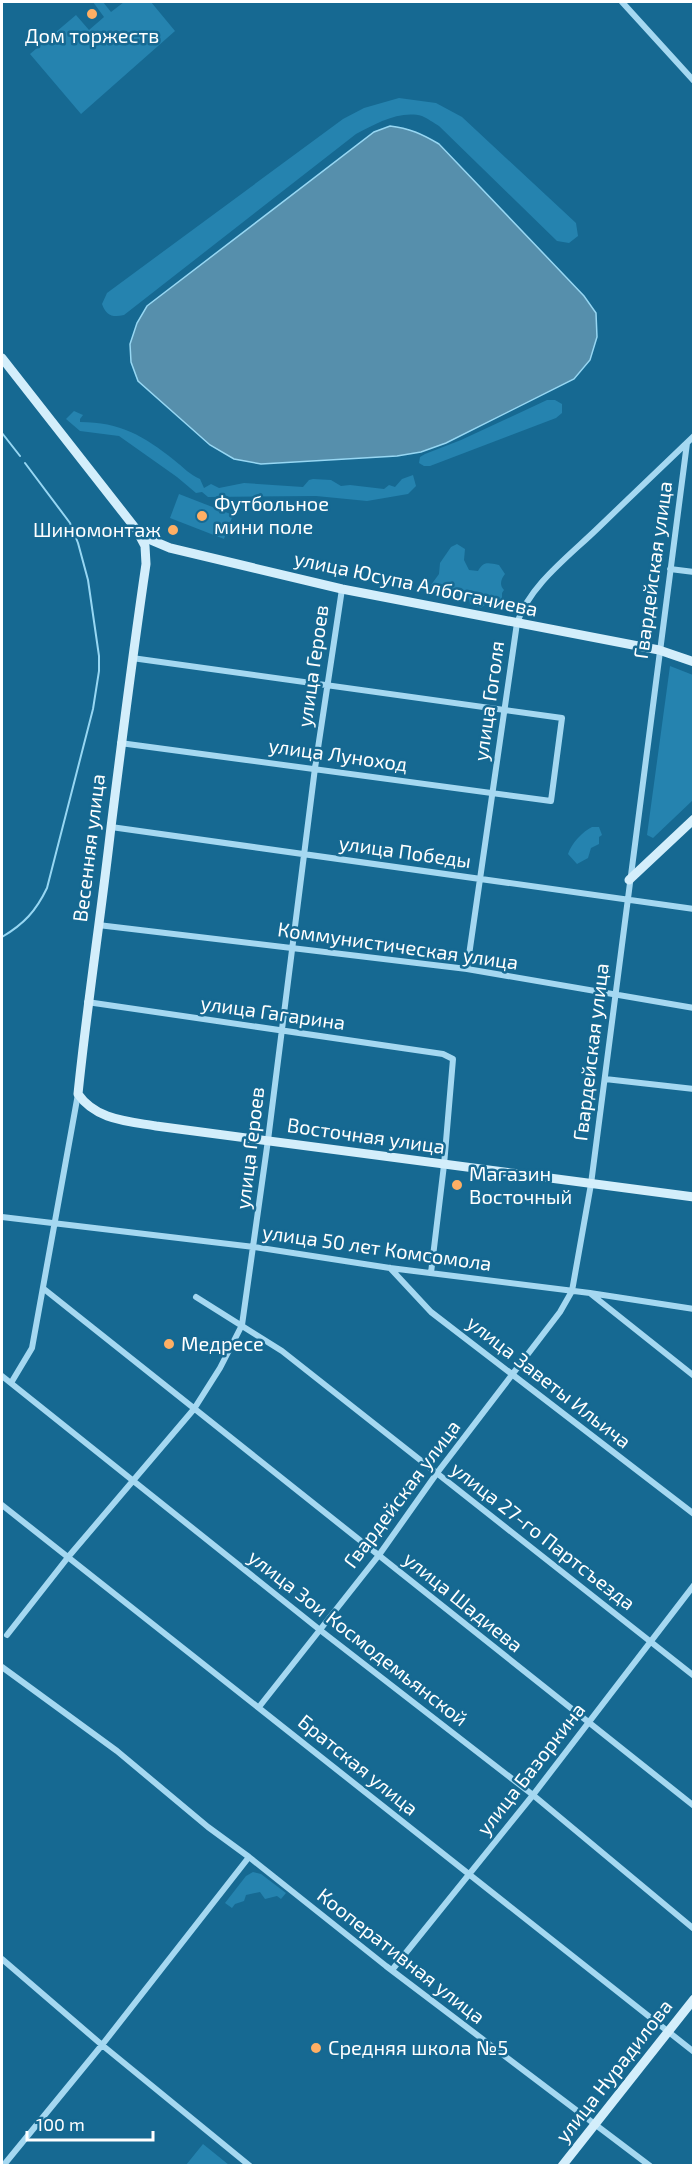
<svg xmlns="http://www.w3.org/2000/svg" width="695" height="2167" viewBox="0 0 695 2167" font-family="'Exo 2',sans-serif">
	<rect width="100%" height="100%" fill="#166992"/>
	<!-- green -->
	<path fill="#2583af" d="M93,2H103L111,12L124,2H151L175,31L81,114L30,54L76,15L89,30L104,17Z
		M399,98L436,103L462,117L576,223L578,236L569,243L557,241L439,126C434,123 427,118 422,116C400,110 375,124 356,134L124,315C112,318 106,315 102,304L107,293L343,119L364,108Z
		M547,400H555L562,404V413L556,418L430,466H424L419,463L420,457L425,454L461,440Z
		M74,411L83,415L80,419V422C120,422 144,436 174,460C183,467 190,475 200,479L204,488L211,484L219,488L244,483L303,487L309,480L313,479L331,480L341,486L350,485L384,489L389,485L395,487L402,479L413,475L416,486L408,494L367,501L316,496L208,497L202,492L196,493L177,477L119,436L80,431L66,419Z
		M179,494L233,515L224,539L170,518Z
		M457,544L465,549L464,560L469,570L478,571C484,561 488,563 499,565L505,574C501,579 499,585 504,590L502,593V603L495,609L486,604L481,608L470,604L469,598L454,602L452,597L443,598L433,595L431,585L439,574L440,563L451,547Z
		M670,666L693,675V800L653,838L647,835Z
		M592,827H599L602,835L599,837V844L591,848L588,858L577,864L568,854C571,844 583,831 592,827Z
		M253,1872L261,1874L286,1893L281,1899L277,1896L265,1899L260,1892L246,1895L244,1901L235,1904L232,1908L225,1903L246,1876Z
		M203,2144L229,2165H186Z"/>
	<!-- water -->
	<path fill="#568fac" stroke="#97d7f3" stroke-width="1.5" d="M390,126C409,128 422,134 439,144L584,296L596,313L597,337L590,360L574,379L446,443L421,452L397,456L261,464L234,459L210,445L138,381L131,362L130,344L137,323L147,306L374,132Z"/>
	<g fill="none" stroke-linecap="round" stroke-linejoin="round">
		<!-- stream -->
		<path stroke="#97d7f3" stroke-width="2" d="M2,433L20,456
			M2,937C24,924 36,911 47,888L93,709L99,671V656L88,580L78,543L70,523L25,463"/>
		<!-- street -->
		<path stroke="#a5d8f1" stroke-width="6" d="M622,2L694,81
			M670,569L694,572
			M120,743L551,801L562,718L132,658
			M111,827L694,909
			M98,925L467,969L694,1008
			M467,969L517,623C530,585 568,557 597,529C629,498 661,468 694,436
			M87,1002L443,1054L453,1059L444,1165L431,1273
			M605,1079L694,1089
			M2,1217L254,1247L390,1268L590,1293L694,1309
			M390,1268L431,1312L694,1514
			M44,1289L694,1806
			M591,1294L694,1376
			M196,1297L282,1351L694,1676
			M2,1376L320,1630L533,1795L694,1929
			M11,1383L32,1348L78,1094
			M2,1505L694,2052
			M7,1635L69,1556L194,1409L220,1368L242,1325L268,1140L315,768L342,589
			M2,1667L117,1751L208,1827L249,1857L386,1966L650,2166
			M259,1707L379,1555L437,1473L560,1312L572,1291L591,1184L687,443
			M2,1959L102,2045L250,2166
			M392,1970L533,1795L694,1585
			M3,2166L102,2045L249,1857"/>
		<!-- secondary -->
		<path stroke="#d3eefb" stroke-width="9" d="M2,358L136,529L145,546L146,564C133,652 122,739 111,827C101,916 87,1005 78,1094C96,1120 127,1121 156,1126L694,1197
			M141,532L151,540L170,548L342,589L659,650L694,662
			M629,880L694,819
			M562,2166L694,1999"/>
	</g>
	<!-- markers -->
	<g fill="#ffaf64" stroke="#166992" stroke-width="2">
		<circle cx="92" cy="14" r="6"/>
		<circle cx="202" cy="516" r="6"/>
		<circle cx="173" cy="530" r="6"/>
		<circle cx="457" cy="1185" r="6"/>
		<circle cx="169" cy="1344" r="6"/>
		<circle cx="316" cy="2048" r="6"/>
	</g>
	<g text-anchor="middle" stroke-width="5" stroke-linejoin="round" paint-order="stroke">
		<!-- poi labels -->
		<g font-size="20" fill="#fff" stroke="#166992" text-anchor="start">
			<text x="92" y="43" text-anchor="middle">Дом торжеств</text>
			<text x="214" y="511">Футбольное<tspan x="214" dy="23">мини поле</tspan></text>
			<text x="161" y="537" text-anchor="end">Шиномонтаж</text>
			<text x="469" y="1181">Магазин<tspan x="469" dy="23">Восточный</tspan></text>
			<text x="181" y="1351">Медресе</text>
			<text x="328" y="2055">Средняя школа №5</text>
		</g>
		<!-- street labels -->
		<g font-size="20" fill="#fff" stroke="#166992">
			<text transform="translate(653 570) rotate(-82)" y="7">Гвардейская улица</text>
			<text transform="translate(416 584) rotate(12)" y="7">улица Юсупа Албогачиева</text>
			<text transform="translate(313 666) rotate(-82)" y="7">улица Героев</text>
			<text transform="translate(489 701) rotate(-82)" y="7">улица Гоголя</text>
			<text transform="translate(338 755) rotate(8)" y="7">улица Луноход</text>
			<text transform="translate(89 848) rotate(-83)" y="7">Весенняя улица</text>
			<text transform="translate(405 852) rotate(8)" y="7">улица Победы</text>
			<text transform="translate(398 946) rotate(8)" y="7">Коммунистическая улица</text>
			<text transform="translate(273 1013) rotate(8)" y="7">улица Гагарина</text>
			<text transform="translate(591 1052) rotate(-83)" y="7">Гвардейская улица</text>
			<text transform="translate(366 1136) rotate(8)" y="7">Восточная улица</text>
			<text transform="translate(250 1148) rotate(-83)" y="7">улица Героев</text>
			<text transform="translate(377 1248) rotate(8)" y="7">улица 50 лет Комсомола</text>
			<text transform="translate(549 1382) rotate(38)" y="7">улица Заветы Ильича</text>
			<text transform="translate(402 1494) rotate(-53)" y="7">Гвардейская улица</text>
			<text transform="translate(543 1536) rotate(38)" y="7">улица 27-го Партсъезда</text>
			<text transform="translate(463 1602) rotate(39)" y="7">улица Шадиева</text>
			<text transform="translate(358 1638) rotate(38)" y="7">улица Зои Космодемьянской</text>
			<text transform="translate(358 1765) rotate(39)" y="7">Братская улица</text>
			<text transform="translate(531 1769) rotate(-52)" y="7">улица Базоркина</text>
			<text transform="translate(401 1956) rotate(38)" y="7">Кооперативная улица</text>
			<text transform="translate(614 2071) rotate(-52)" y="7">улица Нурадилова</text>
		</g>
	</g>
	<!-- border -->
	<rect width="695" height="2167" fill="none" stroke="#ffffff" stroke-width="6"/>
	<!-- scale -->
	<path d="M27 2131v9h126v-9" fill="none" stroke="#ffffff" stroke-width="3"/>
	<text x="36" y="2131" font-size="18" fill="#ffffff" stroke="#166992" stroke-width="4.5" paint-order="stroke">100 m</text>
</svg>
